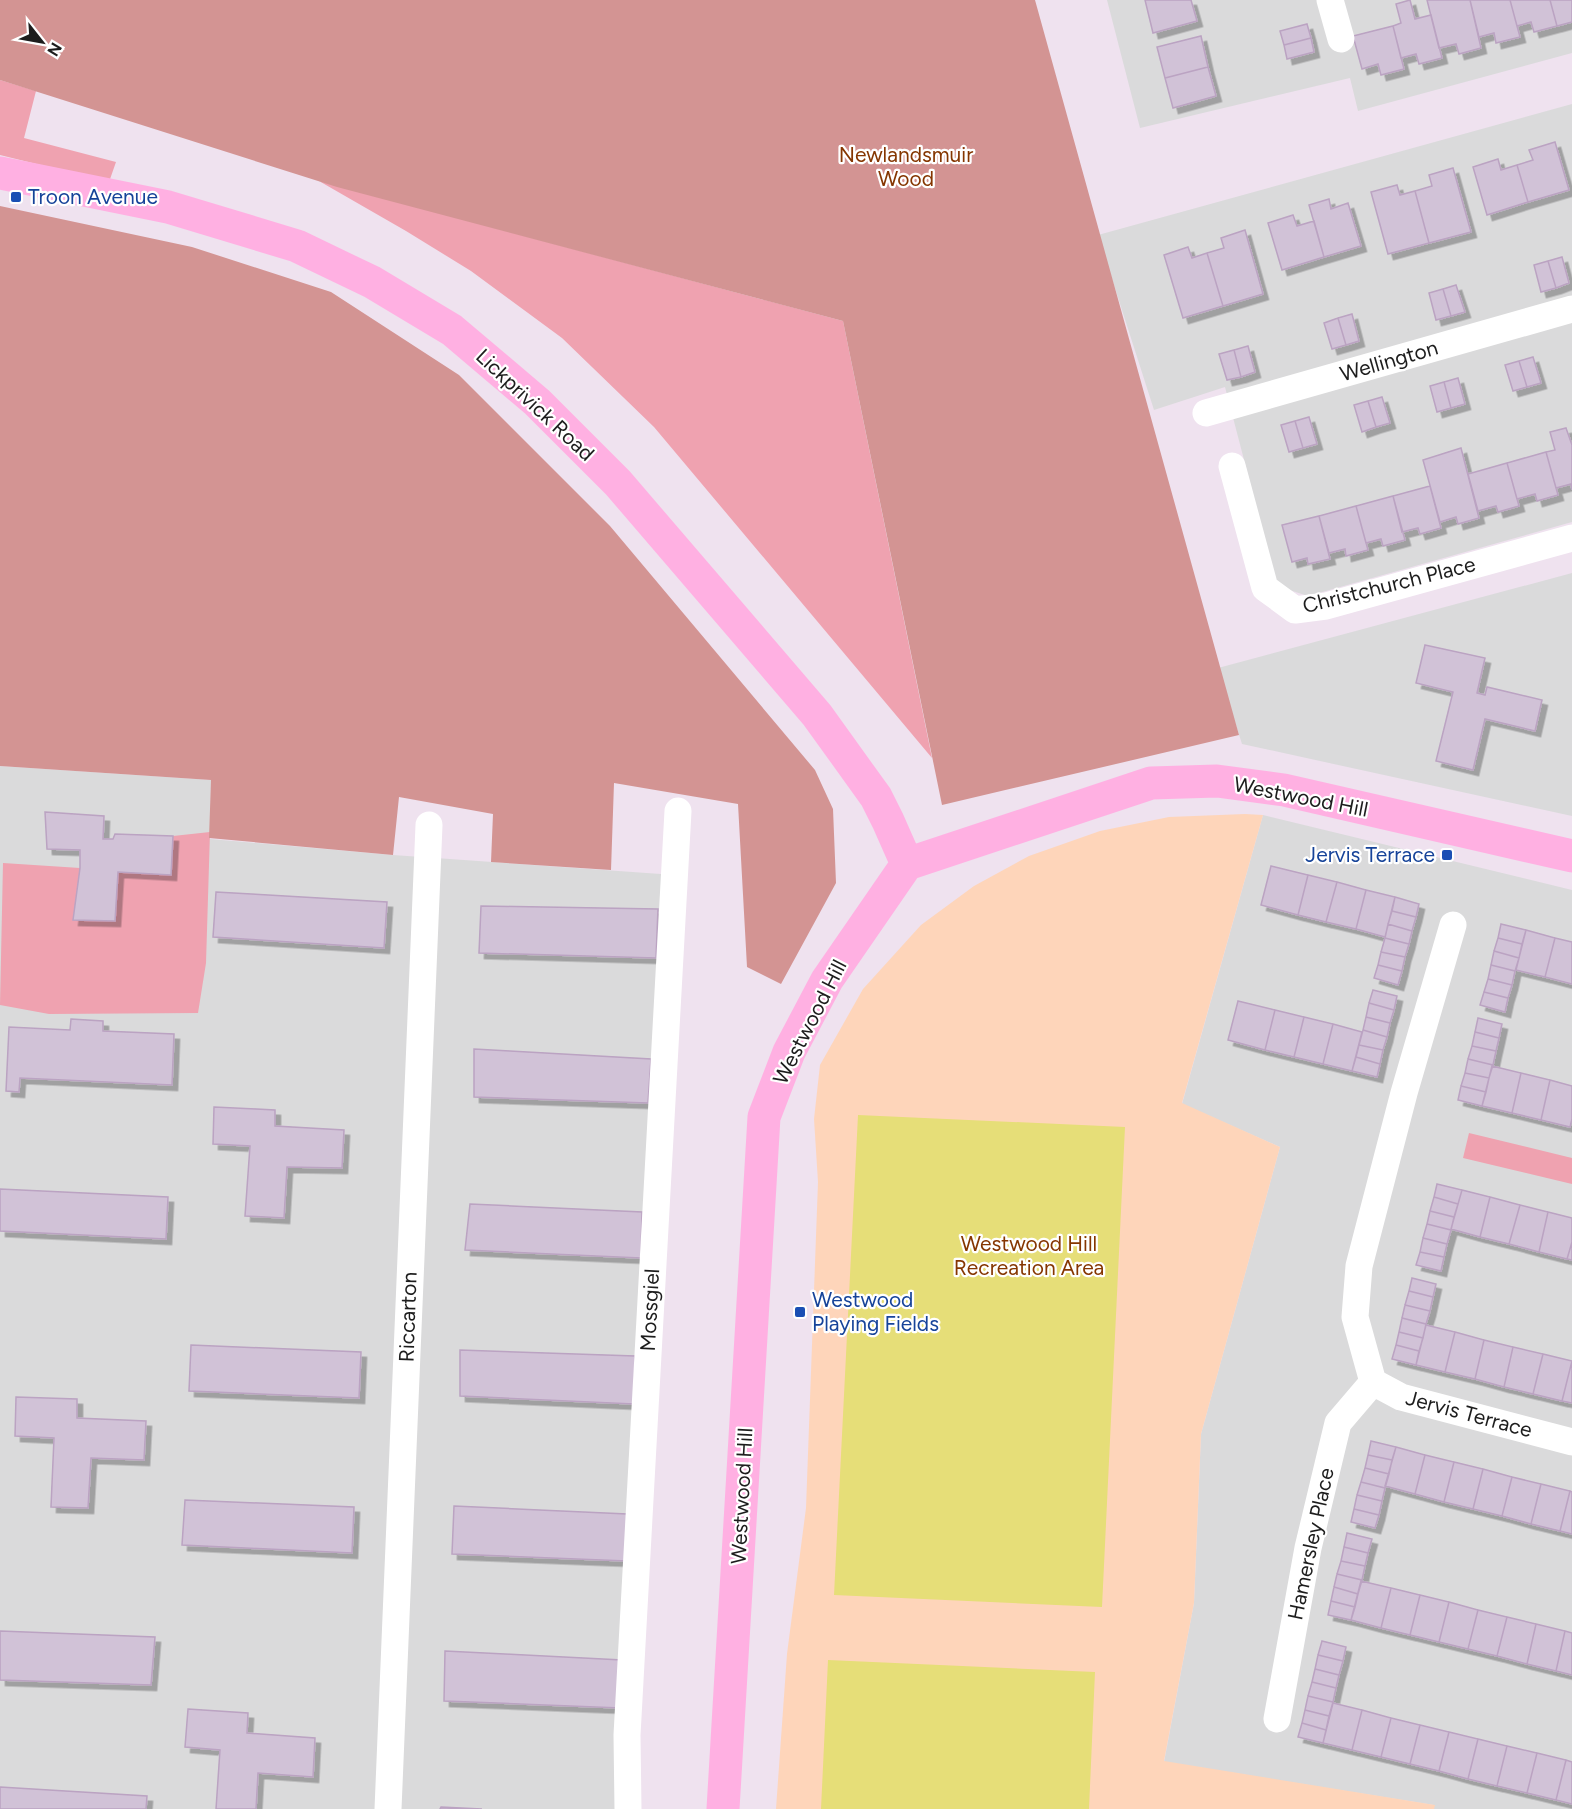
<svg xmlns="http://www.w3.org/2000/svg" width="1572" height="1809" viewBox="0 0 1572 1809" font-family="Figtree,sans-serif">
	<defs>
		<filter id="shadow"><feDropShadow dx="5.5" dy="5.5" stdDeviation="0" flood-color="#0004"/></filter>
	</defs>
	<rect width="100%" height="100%" fill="#efe2ef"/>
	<!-- residential -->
	<path fill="#dadadb" d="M1107,0H1572V53L1358,111L1350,78L1140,128Z
		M1572,104V522L1308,596L1277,586L1225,387L1154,410L1098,235Z
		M1572,573V816L1242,744L1218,668Z
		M0,766L211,780L210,839L393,855L675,875L628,1809H0Z
		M1263,815L1572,890V1809H1434V1805L1164,1762L1194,1603L1201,1434L1280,1147L1182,1104Z"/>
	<!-- grass -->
	<path fill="#efa2b0" d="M0,80L36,91L24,138L116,162L109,182L0,155Z
		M319,181L843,321L932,758L654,427L562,338L471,271L406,231Z
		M210,832L206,963L198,1013L49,1014L0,1005L3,863L80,868L115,921L118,872L171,875L173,836Z
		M1469,1133L1572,1158V1184L1463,1158Z"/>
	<!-- forest -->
	<path fill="#d39493" d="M0,0H1035L1239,735L942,805L843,321L337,187L0,80Z
		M0,206L192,247L331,292L459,375L610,526L815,770L833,809L836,883L781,984L747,967L738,804L614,783L611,870L491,862L493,814L399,797L393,855L209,838L211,780L0,766Z"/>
	<!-- park -->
	<path fill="#fed5ba" d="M1245,814L1263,815L1182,1103L1280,1147L1201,1434L1194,1603L1164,1761L1435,1805L1434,1809H776L787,1654L806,1508L818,1182L814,1119L820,1065L863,989L921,925L974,886L1029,856L1100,831L1169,817Z"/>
	<!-- pitch -->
	<path fill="#e6de78" d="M858,1115L1125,1127L1102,1607L834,1595Z
		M828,1660L1095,1672L1089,1809H821Z"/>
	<!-- building -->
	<path fill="#d1c2d7" stroke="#bba3c2" stroke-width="1.5" filter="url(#shadow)" d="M1145,0H1191L1197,21L1153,33Z
		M1410,0L1415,19L1431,15L1442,58L1419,64L1416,54L1401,58L1393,26L1401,23L1396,4Z
		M1427,0H1470L1481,48L1459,54L1456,44L1439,48Z
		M1470,0H1510L1520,37L1496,43L1494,33L1479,37Z
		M1510,0H1550L1557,26L1534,32L1531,22L1517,26Z
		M1550,0H1572V22L1557,26Z
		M1307,24L1311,38L1284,45L1280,31Z
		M1393,26L1404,69L1381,75L1378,64L1362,69L1353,36Z
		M1201,36L1208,67L1165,78L1157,47Z
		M1311,38L1314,52L1287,59L1284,45Z
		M1208,67L1216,96L1173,108L1165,78Z
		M1555,142L1569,190L1528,202L1517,165L1533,160L1529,150Z
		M1498,159L1501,170L1517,165L1528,202L1487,215L1473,167Z
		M1453,168L1471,232L1429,243L1415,191L1432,186L1429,175Z
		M1397,185L1400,195L1415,191L1429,243L1388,254L1371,192Z
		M1329,199L1331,209L1348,203L1361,246L1324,257L1309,205Z
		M1293,215L1297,226L1314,221L1324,257L1282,270L1268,223Z
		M1245,230L1263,294L1223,306L1207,253L1224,248L1221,238Z
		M1188,247L1192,258L1207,253L1223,306L1183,318L1164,255Z
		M1562,257L1569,283L1556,288L1548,261Z
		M1548,261L1556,288L1541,292L1534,265Z
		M1456,285L1465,312L1451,316L1443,289Z
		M1443,289L1451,316L1436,320L1429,293Z
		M1352,314L1359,341L1346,345L1338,318Z
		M1338,318L1346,345L1332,349L1324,323Z
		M1248,346L1255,372L1241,377L1234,350Z
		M1234,350L1241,377L1227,380L1219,354Z
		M1533,357L1541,383L1527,387L1519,361Z
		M1519,361L1527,387L1513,391L1505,365Z
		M1458,378L1465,404L1451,408L1444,382Z
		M1444,382L1451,408L1437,412L1430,386Z
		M1382,397L1390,423L1376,427L1368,401Z
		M1368,401L1376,427L1362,432L1354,405Z
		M1309,417L1317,444L1303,448L1295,421Z
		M1295,421L1303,448L1289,452L1281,425Z
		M1566,428L1572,445V490L1571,484L1556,488L1546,452L1555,450L1550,432Z
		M1461,448L1479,518L1458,524L1456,517L1440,522L1423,460Z
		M1546,452L1558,495L1537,501L1535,494L1517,499L1507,463Z
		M1507,463L1519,506L1498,512L1496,506L1478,511L1468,474Z
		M1430,486L1441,528L1420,534L1418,528L1402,532L1393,496Z
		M1393,496L1405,540L1383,546L1381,539L1366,543L1356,506Z
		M1356,506L1368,550L1346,556L1345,549L1329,553L1319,516Z
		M1319,516L1330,559L1308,564L1307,558L1292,562L1282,525Z
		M1425,645L1485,658L1477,693L1485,695L1487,687L1542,700L1535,731L1485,719L1473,770L1436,761L1453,692L1416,683Z
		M45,812L104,816L103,839H113L115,834L173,836L171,875L118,872L115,921L73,920L80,868V850L47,849Z
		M1271,866L1308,875L1298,915L1261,905Z
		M1308,875L1337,882L1326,922L1298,915Z
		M1337,882L1366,890L1356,929L1326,922Z
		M1366,890L1395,897L1385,937L1356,929Z
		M216,892L387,902L384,948L213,937Z
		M1395,897L1419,904L1416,917L1392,911Z
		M481,906L658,909L656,958L479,953Z
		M1392,911L1416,917L1412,931L1388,924Z
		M1388,924L1412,931L1409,944L1385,938Z
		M1501,924L1526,930L1522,944L1498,938Z
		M1526,930L1555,938L1545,977L1516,970Z
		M1385,938L1409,944L1405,957L1381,952Z
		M1498,938L1522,944L1519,958L1494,951Z
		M1555,938L1572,942V984L1545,977Z
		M1494,951L1519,958L1515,971L1491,965Z
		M1381,952L1405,957L1402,971L1378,965Z
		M1378,965L1402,971L1398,985L1374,978Z
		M1491,965L1515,971L1512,985L1488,979Z
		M1488,979L1512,985L1508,998L1484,992Z
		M1373,990L1397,996L1394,1010L1369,1003Z
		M1484,992L1508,998L1505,1012L1480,1005Z
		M1238,1001L1275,1010L1265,1050L1228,1040Z
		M1369,1003L1394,1010L1390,1023L1366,1017Z
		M1275,1010L1304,1017L1294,1057L1265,1050Z
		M1304,1017L1333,1024L1323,1064L1294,1057Z
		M1366,1017L1390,1023L1387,1037L1363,1030Z
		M1478,1018L1502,1024L1499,1038L1475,1032Z
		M71,1019L103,1021V1031L174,1034L172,1085L20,1078L19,1092L6,1091L9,1027L70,1030Z
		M1333,1024L1362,1032L1352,1071L1323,1064Z
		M1363,1030L1387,1037L1383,1050L1359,1045Z
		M1475,1032L1499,1038L1496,1051L1472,1046Z
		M1359,1045L1383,1050L1380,1064L1356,1057Z
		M1472,1046L1496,1051L1493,1065L1468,1059Z
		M474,1049L651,1059L648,1103L474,1097Z
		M1356,1057L1380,1064L1377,1077L1352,1071Z
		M1468,1059L1493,1065L1489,1078L1465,1073Z
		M1492,1066L1521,1073L1512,1113L1482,1106Z
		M1465,1073L1489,1078L1486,1092L1461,1086Z
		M1521,1073L1550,1080L1541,1120L1512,1113Z
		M1550,1080L1572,1086V1119L1570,1127L1541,1120Z
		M1461,1086L1486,1092L1482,1106L1458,1100Z
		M214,1107L275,1110V1126L344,1130L342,1168L287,1167L284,1218L245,1216L250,1146L213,1144Z
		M1437,1184L1462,1190L1458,1204L1434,1197Z
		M0,1189L168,1197L166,1239L0,1231Z
		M1462,1190L1490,1197L1480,1237L1451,1229Z
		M1434,1197L1458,1204L1454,1217L1430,1211Z
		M1490,1197L1520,1205L1509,1244L1480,1237Z
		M470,1204L642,1212L641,1258L465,1250Z
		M1520,1205L1548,1212L1539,1252L1509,1244Z
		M1430,1211L1454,1217L1451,1230L1427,1224Z
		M1548,1212L1572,1218V1242L1567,1259L1539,1252Z
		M1427,1224L1451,1230L1447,1244L1423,1238Z
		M1423,1238L1447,1244L1444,1257L1420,1252Z
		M1572,1242V1260L1567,1259Z
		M1420,1252L1444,1257L1441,1271L1416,1265Z
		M1412,1278L1436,1284L1433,1297L1409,1291Z
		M1409,1291L1433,1297L1430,1311L1405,1305Z
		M1405,1305L1430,1311L1426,1324L1402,1318Z
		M1402,1318L1426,1324L1423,1338L1399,1332Z
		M1426,1325L1455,1332L1445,1372L1416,1365Z
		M1399,1332L1423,1338L1419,1351L1396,1345Z
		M1455,1332L1484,1340L1475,1379L1445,1372Z
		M1484,1340L1513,1347L1504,1387L1475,1379Z
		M191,1345L361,1352L359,1398L189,1391Z
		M1396,1345L1419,1351L1416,1365L1392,1359Z
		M1513,1347L1543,1354L1533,1394L1504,1387Z
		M460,1350L635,1356L634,1404L460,1396Z
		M1543,1354L1572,1361L1562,1401L1533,1394Z
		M1572,1361V1403L1562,1401Z
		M16,1397L77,1399V1418L146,1421L144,1460L91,1458L88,1508L51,1507L54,1438L15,1436Z
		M1371,1441L1396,1447L1392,1460L1368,1455Z
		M1396,1447L1425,1455L1415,1494L1385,1486Z
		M1368,1455L1392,1460L1389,1474L1365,1468Z
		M1425,1455L1454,1462L1444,1502L1415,1494Z
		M1454,1462L1483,1469L1473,1509L1444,1502Z
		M1365,1468L1389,1474L1385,1488L1361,1482Z
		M1483,1469L1512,1477L1502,1516L1473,1509Z
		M1512,1477L1541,1484L1531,1524L1502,1516Z
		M1361,1482L1385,1488L1382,1501L1357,1495Z
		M1541,1484L1570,1491L1560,1531L1531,1524Z
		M1570,1491L1572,1492V1534L1560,1531Z
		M1357,1495L1382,1501L1379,1515L1354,1509Z
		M185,1500L354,1507L352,1553L182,1545Z
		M454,1506L627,1514V1561L452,1554Z
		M1354,1509L1379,1515L1375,1528L1351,1522Z
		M1347,1533L1372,1539L1368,1553L1344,1547Z
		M1344,1547L1368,1553L1365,1566L1341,1561Z
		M1341,1561L1365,1566L1362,1580L1337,1574Z
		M1337,1574L1362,1580L1358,1594L1334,1587Z
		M1361,1581L1391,1588L1381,1628L1351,1620Z
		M1334,1587L1358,1594L1355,1607L1331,1601Z
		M1391,1588L1420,1595L1410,1635L1381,1628Z
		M1420,1595L1449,1602L1439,1642L1410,1635Z
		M1331,1601L1355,1607L1351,1620L1328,1615Z
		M1449,1602L1478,1610L1468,1649L1439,1642Z
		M1478,1610L1507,1617L1497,1656L1468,1649Z
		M1507,1617L1536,1624L1527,1664L1497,1656Z
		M1536,1624L1565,1631L1556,1671L1527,1664Z
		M0,1631L155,1637L151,1685L0,1680Z
		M1565,1631L1572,1633V1675L1556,1671Z
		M1322,1641L1346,1647L1343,1661L1318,1655Z
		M445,1651L622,1660L621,1708L444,1701Z
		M1318,1655L1343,1661L1339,1675L1315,1669Z
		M1315,1669L1339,1675L1336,1688L1312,1682Z
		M1312,1682L1336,1688L1333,1702L1308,1696Z
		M1308,1696L1333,1702L1329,1716L1305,1710Z
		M1333,1703L1362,1710L1352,1750L1323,1743Z
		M188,1709L248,1713L247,1733L315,1738L313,1777L258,1773L256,1809H216L220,1750L185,1747Z
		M1305,1710L1329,1716L1326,1730L1302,1723Z
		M1362,1710L1391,1718L1381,1757L1352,1750Z
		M1391,1718L1420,1725L1410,1764L1381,1757Z
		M1302,1723L1326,1730L1323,1743L1298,1737Z
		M1420,1725L1449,1732L1439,1771L1410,1764Z
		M1449,1732L1478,1739L1468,1779L1439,1771Z
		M1478,1739L1507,1746L1497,1786L1468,1779Z
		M1507,1746L1537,1753L1527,1793L1497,1786Z
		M1537,1753L1566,1760L1556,1800L1527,1793Z
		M1566,1760L1572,1762V1804L1556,1800Z
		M0,1787L147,1796L146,1809H0Z
		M441,1807L482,1809H440Z"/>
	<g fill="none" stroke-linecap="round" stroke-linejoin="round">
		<!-- street -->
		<path stroke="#fff" stroke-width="27" d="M1330,0L1341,39
			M1206,413L1572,309
			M1232,466L1265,588L1295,610L1326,606L1572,538
			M1453,925L1404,1093L1359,1266L1355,1317L1373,1382L1401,1397L1572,1442
			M1277,1719L1308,1548L1338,1423L1373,1382
			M388,1809L429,825
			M628,1809L627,1735L678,811"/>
		<!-- secondary -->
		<path stroke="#ffb0e2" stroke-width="33" d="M0,173L168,207L297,246L372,282L452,330L537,402L618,483L817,715L876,797L888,821L907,864
			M723,1809L764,1117L789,1052L827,980L907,864L1151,783L1217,781L1284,790L1572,856"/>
	</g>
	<!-- markers -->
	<g fill="#1a4fb4" stroke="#fff" stroke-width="2">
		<rect x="10" y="191" width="12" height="12" rx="3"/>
		<rect x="1441" y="849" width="12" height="12" rx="3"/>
		<rect x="794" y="1306" width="12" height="12" rx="3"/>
	</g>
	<g text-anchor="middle" stroke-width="4.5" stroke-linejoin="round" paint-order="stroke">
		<!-- park labels -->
		<g font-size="21" fill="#853601" stroke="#fff">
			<text x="906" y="162">Newlandsmuir<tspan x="906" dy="24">Wood</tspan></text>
			<text x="1029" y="1251">Westwood Hill<tspan x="1029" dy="24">Recreation Area</tspan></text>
		</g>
		<!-- transit labels -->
		<g font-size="21" fill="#164399" stroke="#fff" text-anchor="start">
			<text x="28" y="204">Troon Avenue</text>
			<text x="1435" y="862" text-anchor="end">Jervis Terrace</text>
			<text x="812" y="1307">Westwood<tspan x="812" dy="24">Playing Fields</tspan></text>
		</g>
		<!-- street labels -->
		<g font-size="21" fill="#1d1d1d" stroke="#fff">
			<text transform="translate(1389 361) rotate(-16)" y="7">Wellington</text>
			<text transform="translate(535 405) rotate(43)" y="7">Lickprivick Road</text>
			<text transform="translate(1389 585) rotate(-14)" y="7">Christchurch Place</text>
			<text transform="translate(1301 797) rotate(11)" y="7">Westwood Hill</text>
			<text transform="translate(810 1022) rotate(-63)" y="7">Westwood Hill</text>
			<text transform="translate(650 1310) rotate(-87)" y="7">Mossgiel</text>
			<text transform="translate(408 1317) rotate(-88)" y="7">Riccarton</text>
			<text transform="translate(1469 1414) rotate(15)" y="7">Jervis Terrace</text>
			<text transform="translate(742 1496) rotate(-87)" y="7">Westwood Hill</text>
			<text transform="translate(1311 1544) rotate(-78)" y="7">Hamersley Place</text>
		</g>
	</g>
	<!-- north arrow -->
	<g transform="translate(42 42) rotate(121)" stroke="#ffffff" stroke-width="4.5" paint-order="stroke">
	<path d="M0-4.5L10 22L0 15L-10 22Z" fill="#1d1d1d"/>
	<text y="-9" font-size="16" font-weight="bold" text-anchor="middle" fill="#1d1d1d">N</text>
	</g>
</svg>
